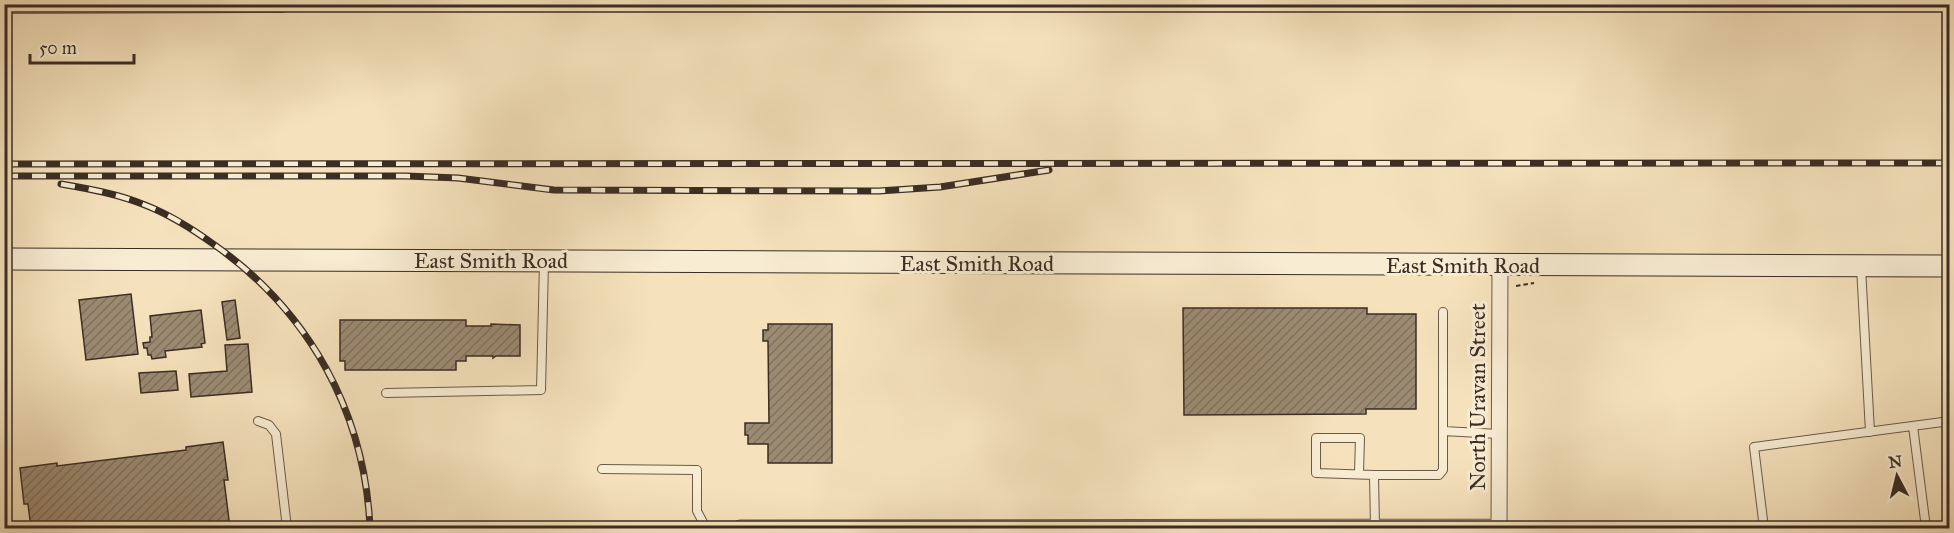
<svg xmlns="http://www.w3.org/2000/svg" width="1954" height="533" viewBox="0 0 1954 533" font-family="'IM FELL Great Primer',serif">
	<defs>
		<pattern id="building-hatch" width="6" height="6" patternUnits="userSpaceOnUse" patternTransform="scale(1.5)"><rect width="6" height="6" fill="#9c8b73"/><path d="M-1 1l2-2M0 6l6-6M5 7l2-2" fill="none" stroke="#80725e"/></pattern>
	</defs>
	<rect width="100%" height="100%" fill="#f5e2bc"/>
	<filter id="stains"><feTurbulence type="fractalNoise" baseFrequency=".00333" numOctaves="4"/><feColorMatrix values="0 0 0 0 .2 0 0 0 0 .09 0 0 0 0 .02 0 0 0 .5 -.17"/></filter>
	<radialGradient id="worn" r=".72"><stop offset=".6" stop-color="#630" stop-opacity="0"/><stop offset="1" stop-color="#630" stop-opacity=".3"/></radialGradient>
	<!-- building -->
	<path fill="url(#building-hatch)" stroke="#3b2d23" stroke-width="1.5" d="M131,294L138,354L86,360L79,300Z
		M235,300L240,338L227,340L222,302Z
		M1183,308H1367V314H1416V409H1366V414L1184,415Z
		M201,310L205,343L201,344L202,347L165,351L166,357L152,359L151,355H148L147,348H144L143,343L150,342V337H152L150,316Z
		M340,320H466V326H491V324L520,325V356H496L493,358V356H466V361H456V370H345V361H340Z
		M768,324H832V463H768V444H748V435H745V423H769L768,341H763V330H768Z
		M248,344L252,392L191,397L189,374L227,371L225,345Z
		M176,371L178,390L141,393L139,373Z
		M223,442L228,480H224L230,528H31L28,504H24L20,468L57,463V466L186,450V447Z"/>
	<g fill="none" stroke-linecap="round" stroke-linejoin="round">
		<!-- lane casing -->
		<g stroke="#6a5a49" stroke-width="10">
			<path id="lane" d="M4,9L282,8V4
				M1861,267L1870,432
				M386,393L541,390L544,262
				M258,421L269,425L276,434L287,528
				M1913,426L1926,528
				M1443,431L1499,434
				M602,469L697,470V511L706,528
				M1359,473L1360,438H1316V473L1374,475L1375,527
				M1374,475H1439L1443,470V312
				M1764,528L1754,447L1950,421"/>
		</g>
		<!-- street casing -->
		<g stroke="#6a5a49" stroke-width="17">
			<path id="street" d="M740,528L1499,527
				M1499,528L1500,265"/>
		</g>
		<!-- secondary casing -->
		<g stroke="#3b2d23" stroke-width="23">
			<path id="secondary" d="M4,259L1950,266"/>
		</g>
		<!-- path -->
		<path stroke="#3b2d23" stroke-width="2" stroke-dasharray="4.5 3" stroke-linecap="butt" d="M1516,286L1534,283"/>
		<!-- lane -->
		<use href="#lane" stroke="#f8ecd3" stroke-width="8"/>
		<!-- street -->
		<use href="#street" stroke="#f8ecd3" stroke-width="15"/>
		<!-- secondary -->
		<use href="#secondary" stroke="#f8ecd3" stroke-width="21"/>
		<!-- rail casing -->
		<g stroke="#3b2d23" stroke-width="7">
			<path id="rail" d="M4,164L1950,163
				M4,176H406L458,178L554,190L879,191L940,187L1049,170
				M61,184C90,189 118,194 145,205C171,215 194,230 216,246C310,313 365,413 370,528"/>
		</g>
		<!-- rail -->
		<use href="#rail" stroke="#f8ecd3" stroke-width="4.5" stroke-dasharray="14" stroke-linecap="butt"/>
	</g>
	<g text-anchor="middle" stroke-width="6" stroke-linejoin="round" paint-order="stroke">
		<!-- street labels -->
		<g font-size="22" fill="#3b2d23" stroke="#f8ecd3">
			<text x="491" y="268">East Smith Road</text>
			<text x="977" y="271">East Smith Road</text>
			<text x="1463" y="273">East Smith Road</text>
			<text transform="translate(1477 397) rotate(-90)" y="8">North Uravan Street</text>
		</g>
	</g>
	<!-- margin -->
	<rect width="1954" height="533" fill="none" stroke="#f5e2bc" stroke-width="24"/>
	<rect x="6" y="6" width="1942" height="521" fill="none" stroke="#3b2d23" stroke-width="3"/>
	<rect x="12" y="12" width="1930" height="509" fill="none" stroke="#3b2d23" stroke-width="1.5"/>
	<!-- north arrow -->
	<g transform="translate(1897 476) rotate(353)" stroke="#f8ecd3" stroke-width="4.5" paint-order="stroke">
	<path d="M0-4.5L10 22L0 15L-10 22Z" fill="#3b2d23"/>
	<text y="-9" font-size="16" font-weight="bold" text-anchor="middle" fill="#3b2d23">N</text>
	</g>
	<!-- scale -->
	<path d="M30 54v9h104v-9" fill="none" stroke="#3b2d23" stroke-width="3"/>
	<text x="39" y="54" font-size="18" fill="#3b2d23" stroke="#f8ecd3" stroke-width="4.5" paint-order="stroke">50 m</text>
	<rect width="100%" height="100%" filter="url(#stains)"/>
	<rect width="100%" height="100%" fill="url(#worn)"/>
</svg>
